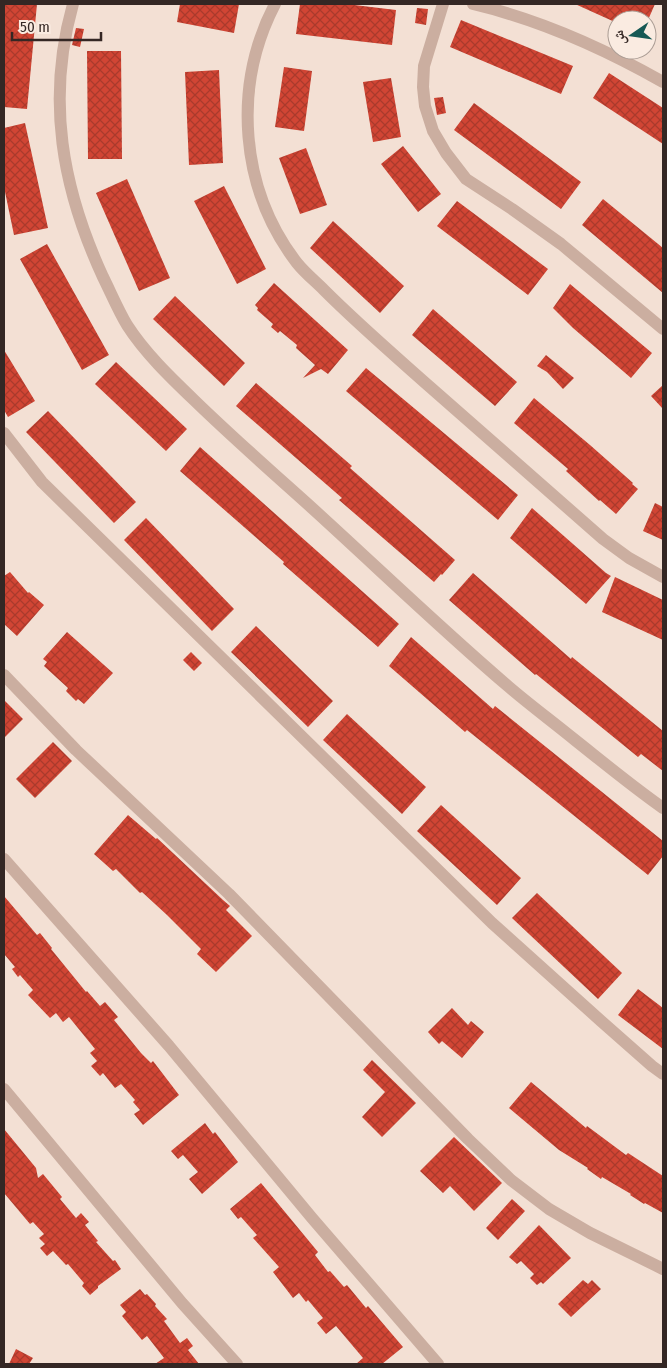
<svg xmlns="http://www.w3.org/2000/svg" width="667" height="1368" viewBox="0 0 667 1368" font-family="'Fira Sans Condensed','Noto Naskh Arabic',sans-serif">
	<defs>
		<pattern id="building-cross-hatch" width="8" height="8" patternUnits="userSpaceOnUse" patternTransform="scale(1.25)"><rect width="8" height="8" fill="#d14534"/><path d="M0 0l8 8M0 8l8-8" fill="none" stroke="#aa3a2c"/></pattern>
	</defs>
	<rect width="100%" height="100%" fill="#f3e0d4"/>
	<!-- building -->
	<path fill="url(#building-cross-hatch)" d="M4,4H37L27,109L4,107Z
		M180,4H239L234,33L177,22Z
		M300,4H346L396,10L392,45L296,34Z
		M575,4H655L648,20H617V23Z
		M417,8L428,9L426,25L415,23Z
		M461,20L573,66L561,94L450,47Z
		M76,28L84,29L80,47L72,45Z
		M87,51H121L122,159H88Z
		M284,67L312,71L304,131L275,127Z
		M219,70L223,163L189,165L185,72Z
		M609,73L663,108V144L593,98Z
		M391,78L401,137L373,142L363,82Z
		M443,97L446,113L437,115L434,98Z
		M474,103L581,182L561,209L454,130Z
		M25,123L48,228L14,235L4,187V128Z
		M403,146L441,194L418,212L381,164Z
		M306,148L327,205L300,214L279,158Z
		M127,179L170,278L139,291L96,193Z
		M224,186L266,269L237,284L194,201Z
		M603,199L663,248V293L582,225Z
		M457,201L548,269L528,295L437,226Z
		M333,221L404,286L380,313L310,248Z
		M47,244L109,355L82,370L20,259Z
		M274,283L348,350L328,374L321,369L303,378L315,365L296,348L297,345L280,331L278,333L271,327L273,324L257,310L258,308L255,305Z
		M570,284L652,353L631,378L573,328L553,308Z
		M175,296L245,363L224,386L153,319Z
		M433,309L517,382L495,406L412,335Z
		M4,350L35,401L8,417L4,410Z
		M546,355L574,378L563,389L547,372L537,366Z
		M116,362L187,429L166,451L95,384Z
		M366,368L518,495L498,520L346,391Z
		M256,383L352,466L350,468L455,560L442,575L441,574L434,582L339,500L342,498L236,406Z
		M663,385V409L651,396Z
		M534,398L590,445L633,483L632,484L638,489L616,514L600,500L599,501L566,471L568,469L514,423Z
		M48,411L136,502L114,523L26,432Z
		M200,447L399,624L378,647L283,564L284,562L180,471Z
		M655,503L663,507V540L643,531Z
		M532,508L606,573L611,576L586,604L510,538Z
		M146,518L234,609L212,631L124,540Z
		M10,572L28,593L29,592L44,605L17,636L4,624V576Z
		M473,573L571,659L572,657L663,731V771L641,754L638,757L536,674L535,675L449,600Z
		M615,577L663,600V640L602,612Z
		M256,626L333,701L308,727L231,652Z
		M67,632L113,673L84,704L78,699L76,701L66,691L68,688L44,666L47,662L43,659Z
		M411,637L493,709L495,706L663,841V856L648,875L467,730L465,732L389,666Z
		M191,652L202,663L194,671L183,660Z
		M4,700L23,719L4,738Z
		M347,714L426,787L402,814L323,740Z
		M53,742L72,761L35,798L16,779Z
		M441,805L521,878L497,905L417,831Z
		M128,815L156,839L157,838L223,900L230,906L226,910L252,936L216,972L197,954L201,949L167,915L142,892L140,893L116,869L113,871L94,854Z
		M537,893L622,973L598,999L512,918Z
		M4,896L37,935L40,933L52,948L51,949L86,992L87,991L100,1006L105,1002L118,1017L114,1020L141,1053L151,1063L153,1061L179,1095L143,1125L134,1114L140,1110L133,1102L135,1100L121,1084L115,1088L103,1073L100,1076L91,1066L97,1061L90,1053L95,1049L69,1017L63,1022L56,1013L50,1018L28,995L33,990L20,975L18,977L12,969L15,967L4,954Z
		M638,989L663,1008V1049L618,1015Z
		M452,1008L468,1025L471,1021L484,1032L462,1058L442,1041L439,1044L428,1032Z
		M372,1060L416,1103L382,1137L362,1117L385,1092L363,1070Z
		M531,1082L586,1128L587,1126L626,1155L628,1153L663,1176V1213L645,1203L644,1204L630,1195L631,1194L602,1177L601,1179L587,1169L588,1168L559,1150L509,1108Z
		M205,1123L213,1134L215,1132L238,1162L202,1194L189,1179L198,1172L183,1155L178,1159L171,1151Z
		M4,1129L36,1168L38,1178L43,1174L62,1197L60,1199L76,1218L81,1213L89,1222L85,1225L98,1241L96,1242L113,1261L115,1260L121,1269L98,1286V1288L90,1295L82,1286L84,1283L68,1264L66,1265L53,1251L47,1256L40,1248L45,1244L39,1238L44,1234L33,1222L30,1224L4,1193Z
		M454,1137L502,1183L474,1211L450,1186L443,1193L420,1171Z
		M261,1183L318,1252L315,1255L328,1272L330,1271L344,1287L347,1285L366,1308L368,1306L403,1347L382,1364H356L363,1358L336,1326L326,1334L317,1323L323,1318L308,1300L306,1302L299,1293L293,1298L273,1272L279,1267L253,1238L257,1235L241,1217L238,1219L230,1209Z
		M512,1199L525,1211L498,1240L486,1228Z
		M539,1225L571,1258L543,1284L541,1282L537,1285L530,1278L534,1274L521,1261L517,1264L509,1257Z
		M583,1280L588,1284L592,1280L601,1289L571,1317L558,1304Z
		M140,1289L145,1295L147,1294L156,1304L155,1306L167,1319L164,1321L180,1343L187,1338L193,1346L188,1350L199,1364H155L164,1358L147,1336L142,1340L122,1316L126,1312L120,1305Z
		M16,1349L33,1358L29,1364H9Z"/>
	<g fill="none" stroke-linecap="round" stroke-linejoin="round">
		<!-- minor -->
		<path stroke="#cbaea0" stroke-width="12" d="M73,4C46,100 62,188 103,277C111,293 118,310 127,325C145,353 170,377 194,400C232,437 272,472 312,508C377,567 441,629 509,687C530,705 553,722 575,740C604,763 633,787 663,808
			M275,4C232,87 240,189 297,263C305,273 315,281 324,290C358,324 394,355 430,387C487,437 545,488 603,539L629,558L663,577
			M443,4L424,66L423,87L425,106L433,131L446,153L466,179L512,209L561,244L663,329
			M473,4C541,20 603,48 663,82
			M4,433L42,482L492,923L601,1021L652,1066L663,1074
			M4,675L76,750L229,894L468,1139L511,1180L549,1209L590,1233L663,1269
			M4,859L169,1046L312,1218L438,1364
			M4,1089L182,1303L237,1364"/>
	</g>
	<!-- border -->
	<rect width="667" height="1368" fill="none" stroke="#342724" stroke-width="10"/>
	<!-- north arrow -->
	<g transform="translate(632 35) rotate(257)"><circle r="24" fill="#faebe1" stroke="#ab9d95"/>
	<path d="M0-4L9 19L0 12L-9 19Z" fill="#165854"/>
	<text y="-8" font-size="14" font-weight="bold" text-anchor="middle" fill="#342724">ش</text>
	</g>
	<!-- scale -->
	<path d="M12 32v8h89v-8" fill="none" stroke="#342724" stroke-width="2.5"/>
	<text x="20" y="32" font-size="15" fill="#342724" stroke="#faebe1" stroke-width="4" paint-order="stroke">50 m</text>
</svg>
